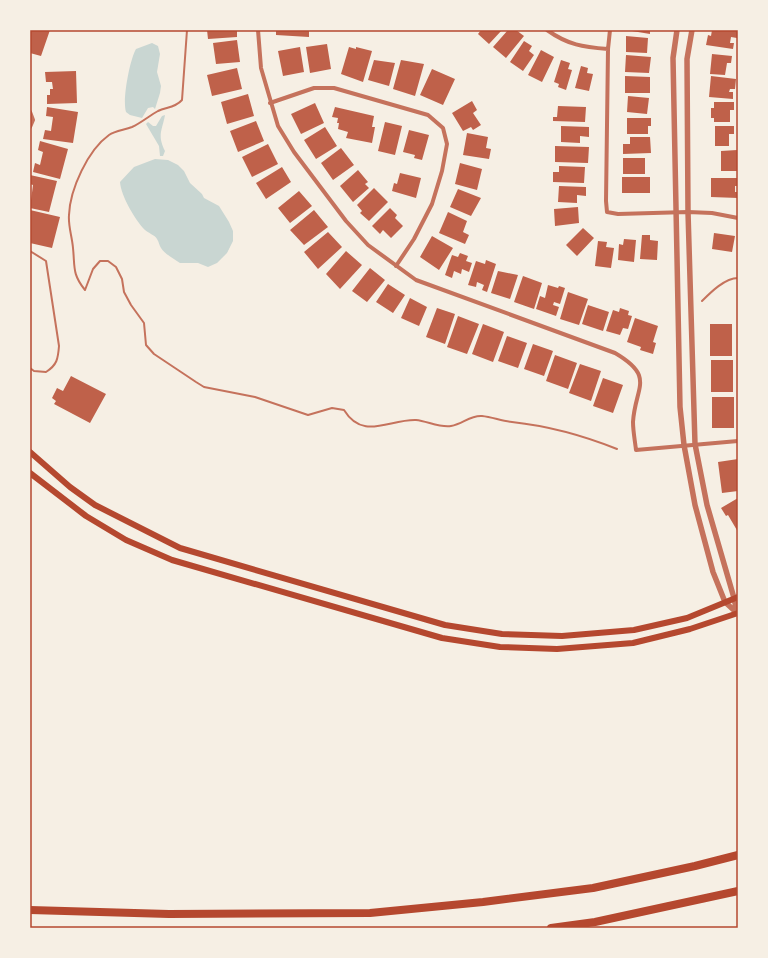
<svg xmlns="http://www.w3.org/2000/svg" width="768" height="958" viewBox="0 0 768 958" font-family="'Varela Round',sans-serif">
	<rect width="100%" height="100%" fill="#f6efe4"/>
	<!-- water -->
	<path fill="#c9d6d2" d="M152,43L158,46L160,54L157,72L161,86L160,93L155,109L153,107L148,108L142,118L130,115L126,112C122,100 130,59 136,49Z
		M165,115C162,131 157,135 165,151L163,156H160L159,146L146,124L148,122L153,126H156L162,116Z
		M155,159L168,160L178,165L184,171L190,183L202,194L204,198L219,206L229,222L233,231V241L227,253L217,263L208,267L198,263H180C174,259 165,254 161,248C159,245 159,242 157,239C155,235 148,233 145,230C135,220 121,196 120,182L134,167Z"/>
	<!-- building -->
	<path fill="#bf614a" d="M30,30H50L41,56L30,53Z
		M207,30H237V37L208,39Z
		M276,30H309V37L276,35Z
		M481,30H502L489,44L478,34Z
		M508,30H516L524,36L506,58L493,47Z
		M626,30H650V34Z
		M712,30H738L737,38L731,37L730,43H734L733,49L706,45L708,35L711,36Z
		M626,36L648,38L647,53L626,52Z
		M237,40L240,62L216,64L213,43Z
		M524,41L532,46L529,51L534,55L523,71L510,62Z
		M327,44L331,69L310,73L306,47Z
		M300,47L304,72L283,76L278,51Z
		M349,47L356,49V47L372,51L363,82L341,74Z
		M541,50L554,57L542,82L528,75Z
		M712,54L732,56L731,63H727L725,75L710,74Z
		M626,55L651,57L649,73L625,72Z
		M374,60L395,63L389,86L368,80Z
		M401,60L424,64L415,96L393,89Z
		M561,60L570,63L568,69L572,70L566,90L558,87L559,84L554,82Z
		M581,66L588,68L587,73L593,74L589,91L575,88Z
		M237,68L242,89L212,96L207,75Z
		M432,69L455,79L443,105L420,95Z
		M76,71L77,103L47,104V95H50V89H53L52,82H46L45,72Z
		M625,76L650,77V93H625Z
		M711,76L736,79L735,89H730L729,92H733V99L709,97Z
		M248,94L254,116L227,124L221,102Z
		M628,96L649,98L647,114L627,112Z
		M472,101L477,110L473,113L481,125L473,130L471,127L463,131L452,113Z
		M714,102H734V110H730V122H714V118H711V108H714Z
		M315,103L324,123L301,134L291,114Z
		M558,106L586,107L585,122L553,121V117H557Z
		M47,107L78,112L73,143L43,139L45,130L51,131L53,117L46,116Z
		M335,107L374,116L372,127H375L372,143L346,138L348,132L338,129L339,123H337L338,118L332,117Z
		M627,118H651V126H648V134H627Z
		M256,121L264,141L238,152L230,131Z
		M385,122L402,126L395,155L378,151Z
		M561,126L589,127V137L580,136V143L561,142Z
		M715,126H734V134H729V146H715Z
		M325,127L337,146L316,159L304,140Z
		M409,130L429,135L422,160L414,158L415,155L403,152Z
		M467,133L488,137L486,148L491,149L489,159L463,155Z
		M630,137H650L651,153L623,154V144H630Z
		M40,141L68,149L60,179L33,172L35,163L40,165L43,152L38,150Z
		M268,144L278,164L252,177L242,157Z
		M555,146L589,147L588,163L555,162Z
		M341,148L354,165L333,180L321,163Z
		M737,150L738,171H721V151Z
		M623,158H645V174H623Z
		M460,163L482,169L477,190L455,184Z
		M559,166L585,167L584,183L553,182V172H559Z
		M282,167L291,182L266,199L256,183Z
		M358,170L368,182L365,184L369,188L353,202L340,186Z
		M400,173L421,178L416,198L392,191L394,183L397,184Z
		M30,175L57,181L49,212L30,208L33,185L30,184Z
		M622,177H650V193H622Z
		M711,178H738V186H735V192H738V198L711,197Z
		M559,186L586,187V196L577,195V203L558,202Z
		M374,188L388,202L369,221L360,213L362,211L357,205Z
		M458,189L481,198L471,216L450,207Z
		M299,191L312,206L290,223L278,208Z
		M578,207L579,223L555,226L554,209Z
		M390,208L397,215L395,218L403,226L391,238L383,230L380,234L372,226Z
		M30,210L60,217L52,248L30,243Z
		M314,210L328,227L304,245L290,230Z
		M448,212L467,221L463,232L469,235L465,244L439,233Z
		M583,228L594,238L577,256L566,245Z
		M328,232L342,247L318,269L304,252Z
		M714,233L735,236L732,252L712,249Z
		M642,235H650V240L658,241L657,260L640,259Z
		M432,236L453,248L439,270L420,257Z
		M624,239L636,240L634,262L618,260L619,244L623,245Z
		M598,241L607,242L606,247L614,248L611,268L595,266Z
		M346,251L362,265L340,289L326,274Z
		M460,253L468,256L466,261L472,263L469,272L462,269L461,274L454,271L452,278L445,275L452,255L458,257Z
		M486,260L496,264L487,292L482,290L484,285L477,282L476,287L468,285L476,261L485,264Z
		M370,268L385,280L367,302L352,291Z
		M498,271L518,275L510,299L491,293Z
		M523,276L542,283L534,309L514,302Z
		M388,284L405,295L393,313L376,302Z
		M548,285L558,288L559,286L565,288L560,304L554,302L553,305L559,307L556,316L536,309L540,296L545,298Z
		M568,292L588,299L579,325L560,319Z
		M410,298L427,307L419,326L401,318Z
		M588,305L609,312L603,331L582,324Z
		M437,308L455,314L445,344L426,337Z
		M620,308L629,311L628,315L632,316L628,329L623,328L620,335L606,331L613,310L619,312Z
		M458,316L479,324L467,354L447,347Z
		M635,318L658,326L653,342L656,343L653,354L640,350L641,347L627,342Z
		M483,324L504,332L493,362L472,354Z
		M710,324H732V356H710Z
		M507,336L527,343L518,368L498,361Z
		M533,344L553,351L544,376L524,369Z
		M555,355L577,363L568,389L546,381Z
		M711,360H733V392H711Z
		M580,364L601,371L591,401L569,393Z
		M71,376L106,394L90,423L54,404L56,401L52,398L57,388L63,391Z
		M603,378L623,385L613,413L593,406Z
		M712,397H734V428H712Z
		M738,459V491L722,493L718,462Z
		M738,498V532L728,515L726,516L721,508Z"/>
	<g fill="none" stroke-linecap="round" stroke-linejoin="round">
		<!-- service -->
		<path stroke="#c5725c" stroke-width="2" d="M30,251L46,261L59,346C58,359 57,365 46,372L34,371L30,368
			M85,290L93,269L100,261H108L116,267L122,279L124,292L131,305L144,323L146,345L154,354L196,382L204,387L255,397L308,415L332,408L344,410C363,441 389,419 416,420C427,421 440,428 451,426C463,424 470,415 482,416C492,417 502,421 512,422C549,426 582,435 617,449
			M85,290C72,274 75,267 73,248C72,236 68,226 69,215C70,189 88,150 109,135C115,131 124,130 132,127C141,123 149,116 158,111C166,107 175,108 182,100L187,30
			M702,301C711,292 725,278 738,278"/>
		<!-- minor -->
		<path stroke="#c5725c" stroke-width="4" d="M258,30L261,68L278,126L294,152L346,221L368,245L416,280L615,353C656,377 635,387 633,422C633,431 635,441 636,450L738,441
			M547,30C568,45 583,47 608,49
			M610,30L608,49L606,201L607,212L618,214L688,212L712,213L738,218
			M270,103L314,88H334L428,115L443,128L447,144L442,171L432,204L414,239L396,266
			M30,112L33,120L30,127"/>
		<!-- tertiary -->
		<path stroke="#c5725c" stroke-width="5.5" d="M677,30L673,58L680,407L684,445L695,505L713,572L725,602L737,613
			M692,30L687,59L688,212L695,444L707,505L734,598L737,613"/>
		<!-- secondary -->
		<path stroke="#b5482f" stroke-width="6" d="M30,452L70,487L95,505L180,548L445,625L502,634L562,636L634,630L687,618L738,597
			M30,473L86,516L126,540L172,560L442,638L500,647L557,649L633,643L690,629L738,613"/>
		<!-- motorway -->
		<path stroke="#b5482f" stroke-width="8" d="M30,910L169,914L370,913L483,902L593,888L695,866L738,855
			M551,928L595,922L738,891"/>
	</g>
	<!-- border -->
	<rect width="768" height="958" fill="none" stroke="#f6efe4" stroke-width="62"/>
	<rect x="31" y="31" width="706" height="896" fill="none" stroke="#b5482f" stroke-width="1.5"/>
</svg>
